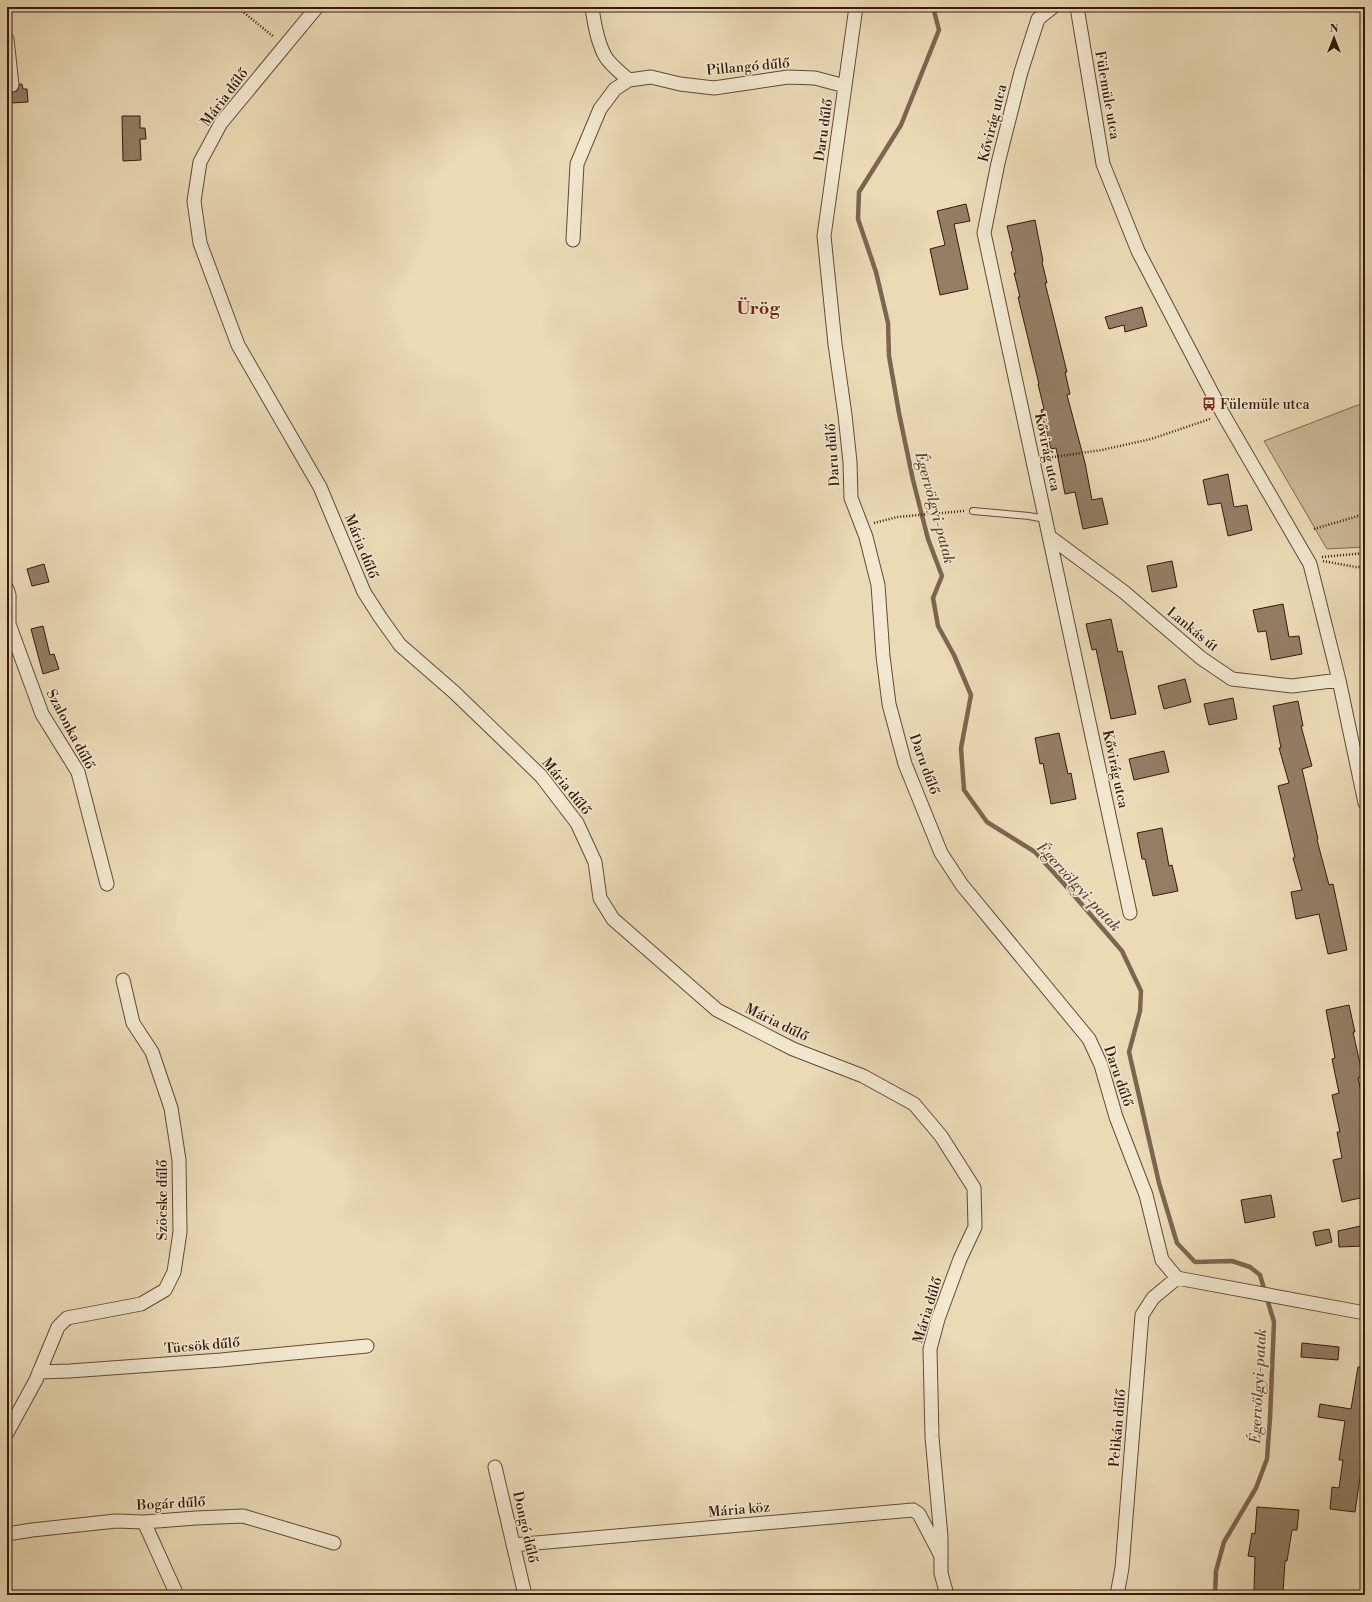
<svg xmlns="http://www.w3.org/2000/svg" width="1372" height="1602" viewBox="0 0 1372 1602" font-family="'Libre Bodoni',serif">
	<rect width="100%" height="100%" fill="#eadbb5"/>
	<filter id="stains"><feTurbulence type="fractalNoise" baseFrequency=".005" numOctaves="4"/><feColorMatrix values="0 0 0 0 .2 0 0 0 0 .09 0 0 0 0 .02 0 0 0 .5 -.17"/></filter>
	<radialGradient id="worn" r=".72"><stop offset=".6" stop-color="#630" stop-opacity="0"/><stop offset="1" stop-color="#630" stop-opacity=".3"/></radialGradient>
	<!-- green -->
	<path fill="#cbba99" stroke="#806a54" d="M1365,404V547L1327,549L1264,441L1358,405Z"/>
	<g fill="none" stroke-linecap="round" stroke-linejoin="round">
		<!-- stream -->
		<path stroke="#7c6650" stroke-width="4.5" d="M933,7L939,30L901,125L859,192L858,219L876,272L888,323L889,356L899,413L913,480L928,539L942,576L933,598L938,626L954,655L971,695L961,748L964,790L987,822L1035,852L1065,885L1122,951L1141,991L1140,1011L1129,1052L1159,1183L1177,1243L1195,1262L1232,1261L1250,1267L1260,1275L1274,1322L1270,1418L1267,1459L1256,1488L1224,1542L1216,1571L1215,1595"/>
	</g>
	<!-- building -->
	<path fill="#937e65" stroke="#351a0e" d="M20,84H22L23,89H27L28,102L11,103L10,93L17,91Z
		M122,116H140V128H145L146,139H140L141,160L123,161Z
		M966,204L970,221L954,224L968,289L940,295L930,249L945,245L937,211Z
		M1035,220L1043,261L1042,262L1047,283H1045L1067,372H1065L1070,394L1067,395L1085,463L1092,500L1102,498L1108,524L1083,529L1075,492L1065,494L1056,448L1051,449L1045,426L1041,410L1044,409L1038,384H1039L1018,297H1020L1014,273H1016L1011,252L1013,251L1007,226Z
		M1142,307L1147,326L1125,332L1124,325L1109,329L1105,317Z
		M1228,474L1234,507L1247,505L1252,530L1228,536L1221,503L1208,505L1203,480Z
		M1172,561L1177,587L1152,592L1147,566Z
		M44,564L49,582L32,586L27,569Z
		M1283,604L1289,637L1299,636L1302,654L1271,660L1266,631L1258,632L1253,610Z
		M1111,619L1118,652L1122,651L1136,714L1111,719L1096,649L1092,650L1086,624Z
		M43,626L50,655L54,654L59,669L43,674L31,629Z
		M1185,679L1191,702L1164,709L1158,686Z
		M1233,698L1237,719L1209,725L1204,704Z
		M1298,701L1303,726H1301L1312,766L1302,769L1318,839L1317,840L1329,885L1333,884L1347,950L1328,954L1319,914L1296,919L1291,892L1302,890L1293,858L1295,857L1278,786L1289,783L1279,748H1281L1273,706Z
		M1059,733L1068,774L1071,773L1076,799L1051,804L1043,763L1040,764L1035,738Z
		M1164,751L1169,772L1134,780L1129,759Z
		M1162,828L1169,866L1172,865L1178,891L1153,896L1145,859H1142L1137,833Z
		M1349,1005L1355,1032H1353L1363,1077L1358,1078L1365,1109V1197L1342,1202L1333,1160L1342,1158L1337,1132H1340L1332,1095L1339,1093L1332,1059L1335,1058L1326,1010Z
		M1271,1195L1275,1217L1245,1223L1241,1200Z
		M1365,1225V1246L1339,1247L1338,1231Z
		M1329,1229L1332,1242L1316,1246L1313,1232Z
		M1302,1343L1339,1347L1338,1360L1301,1357Z
		M1358,1367H1365V1460L1362,1477H1360L1355,1512L1330,1509L1332,1487L1339,1488L1343,1460H1339L1345,1421L1318,1417L1320,1404L1351,1409Z
		M1257,1507L1299,1510L1297,1530H1292L1287,1561H1285L1283,1592L1254,1591L1255,1557L1248,1556L1252,1533L1255,1534Z"/>
	<g fill="none" stroke-linecap="round" stroke-linejoin="round">
		<!-- lane casing -->
		<g stroke="#624a38" stroke-width="8">
			<path id="lane" d="M973,511L1029,516L1045,519"/>
		</g>
		<!-- street casing -->
		<g stroke="#624a38" stroke-width="15">
			<path id="street" d="M317,7L221,123L200,162L194,201L200,243L238,345L320,487L364,592L380,617L400,645L454,692L541,776L577,823L595,862L600,898L613,919L717,1010L793,1049L863,1076L914,1104L941,1136L974,1188L975,1227L960,1259L938,1319L930,1349L932,1437L941,1537V1573L947,1595
				M592,7C594,23 597,41 605,56C610,65 621,73 629,80
				M856,7L824,236L835,344L845,415L850,462L851,498L866,537L878,585L883,656L889,704L905,764L941,853L962,885L1089,1039L1101,1065L1116,1117L1146,1195L1162,1260L1177,1278L1365,1313
				M1053,7L1038,19L1021,72L998,163L984,233L1130,913
				M1077,7L1103,164L1138,251L1223,414L1310,564L1339,680L1365,803
				M7,39L12,85
				M573,240L577,164L600,109L615,89L629,80L651,77L680,84L714,88L788,77L815,78L845,86
				M1050,537L1124,592L1201,658L1232,679L1292,686L1339,680
				M7,589L9,595V624L42,714L78,772L107,884
				M39,1372L70,1371L221,1360L367,1346
				M7,1433L36,1380L58,1327L67,1318L141,1304L165,1290L174,1272L180,1232L179,1160L171,1108L152,1052L133,1023L123,980
				M495,1467L525,1595
				M144,1522L177,1595
				M7,1534L32,1530L116,1521L144,1522L196,1518L243,1516L334,1543
				M513,1545L913,1510L919,1514L940,1554
				M1117,1595L1122,1568L1142,1315L1153,1298L1177,1278"/>
		</g>
		<!-- path -->
		<path stroke="#351a0e" stroke-width="2.5" stroke-dasharray="1 2" stroke-linecap="butt" d="M237,7L274,37
			M1046,458L1102,450L1151,439L1210,419
			M874,523L897,517L964,511
			M1314,529L1365,514
			M1322,557L1365,553
			M1323,561L1356,567H1365
			M1363,1595L1365,1582"/>
		<!-- lane -->
		<use href="#lane" stroke="#f1e8cf" stroke-width="6"/>
		<!-- street -->
		<use href="#street" stroke="#f1e8cf" stroke-width="13"/>
	</g>
	<!-- icons -->
	<defs>
		<g id="bus-bare" transform="scale(1.08)"><path d="M-5-6H5V4H4V6H2V4H-2V6H-4V4H-5ZM-3.5-4V0h7V-4ZM-3.5 1.2v1.5H-2V1.2ZM2 1.2v1.5H3.5V1.2Z" fill="#8f2418" stroke="#f1e8cf" stroke-width="2.5" paint-order="stroke"/></g>
	</defs>
	<g fill-rule="evenodd">
		<use href="#bus-bare" x="1209" y="404"/>
	</g>
	<g text-anchor="middle" stroke-width="3" stroke-linejoin="round" paint-order="stroke">
		<!-- street labels -->
		<g font-size="14" fill="#351a0e" stroke="#f1e8cf">
			<text transform="translate(748 66) rotate(-5)" y="5">Pillangó dűlő</text>
			<text transform="translate(1108 95) rotate(80)" y="5">Fülemüle utca</text>
			<text transform="translate(224 97) rotate(-53)" y="5">Mária dűlő</text>
			<text transform="translate(992 123) rotate(-76)" y="5">Kővirág utca</text>
			<text transform="translate(823 130) rotate(-82)" y="5">Daru dűlő</text>
			<text transform="translate(1048 452) rotate(78)" y="5">Kővirág utca</text>
			<text transform="translate(832 455) rotate(-94)" y="5">Daru dűlő</text>
			<text transform="translate(362 546) rotate(68)" y="5">Mária dűlő</text>
			<text transform="translate(1193 629) rotate(39)" y="5">Lankás út</text>
			<text transform="translate(71 729) rotate(62)" y="5">Szalonka dűlő</text>
			<text transform="translate(925 764) rotate(70)" y="5">Daru dűlő</text>
			<text transform="translate(1116 769) rotate(78)" y="5">Kővirág utca</text>
			<text transform="translate(567 786) rotate(51)" y="5">Mária dűlő</text>
			<text transform="translate(777 1022) rotate(26)" y="5">Mária dűlő</text>
			<text transform="translate(1119 1076) rotate(71)" y="5">Daru dűlő</text>
			<text transform="translate(162 1200) rotate(-90)" y="5">Szöcske dűlő</text>
			<text transform="translate(927 1310) rotate(-73)" y="5">Mária dűlő</text>
			<text transform="translate(202 1345) rotate(-5)" y="5">Tücsök dűlő</text>
			<text transform="translate(1117 1428) rotate(-85)" y="5">Pelikán dűlő</text>
			<text transform="translate(171 1503) rotate(-3)" y="5">Bogár dűlő</text>
			<text transform="translate(739 1509) rotate(-5)" y="5">Mária köz</text>
			<text transform="translate(526 1527) rotate(77)" y="5">Dongó dűlő</text>
		</g>
		<!-- poi labels -->
		<g font-size="14" fill="#351a0e" stroke="#f1e8cf" text-anchor="start">
			<text x="1220" y="409">Fülemüle utca</text>
		</g>
		<!-- water labels -->
		<g font-size="15" font-style="italic" fill="#5f4634" stroke="#f1e8cf">
			<text transform="translate(935 508) rotate(75)" y="5">Égervölgyi-patak</text>
			<text transform="translate(1079 887) rotate(47)" y="5">Égervölgyi-patak</text>
			<text transform="translate(1258 1386) rotate(-87)" y="5">Égervölgyi-patak</text>
		</g>
		<!-- district labels -->
		<g font-size="18" font-weight="bold" fill="#7a1f14" stroke="#f1e8cf">
			<text x="758" y="314">Ürög</text>
		</g>
	</g>
	<!-- margin -->
	<rect width="1372" height="1602" fill="none" stroke="#eadbb5" stroke-width="24"/>
	<rect x="8" y="8" width="1356" height="1586" fill="none" stroke="#351a0e" stroke-width="2"/>
	<rect x="12" y="12" width="1348" height="1578" fill="none" stroke="#351a0e"/>
	<!-- north arrow -->
	<g transform="translate(1334 38)" stroke="#f1e8cf" stroke-width="3" paint-order="stroke">
	<path d="M0-3L7 15L0 10L-7 15Z" fill="#351a0e"/>
	<text y="-6" font-size="11" font-weight="bold" text-anchor="middle" fill="#351a0e">N</text>
	</g>
	<rect width="100%" height="100%" filter="url(#stains)"/>
	<rect width="100%" height="100%" fill="url(#worn)"/>
</svg>
